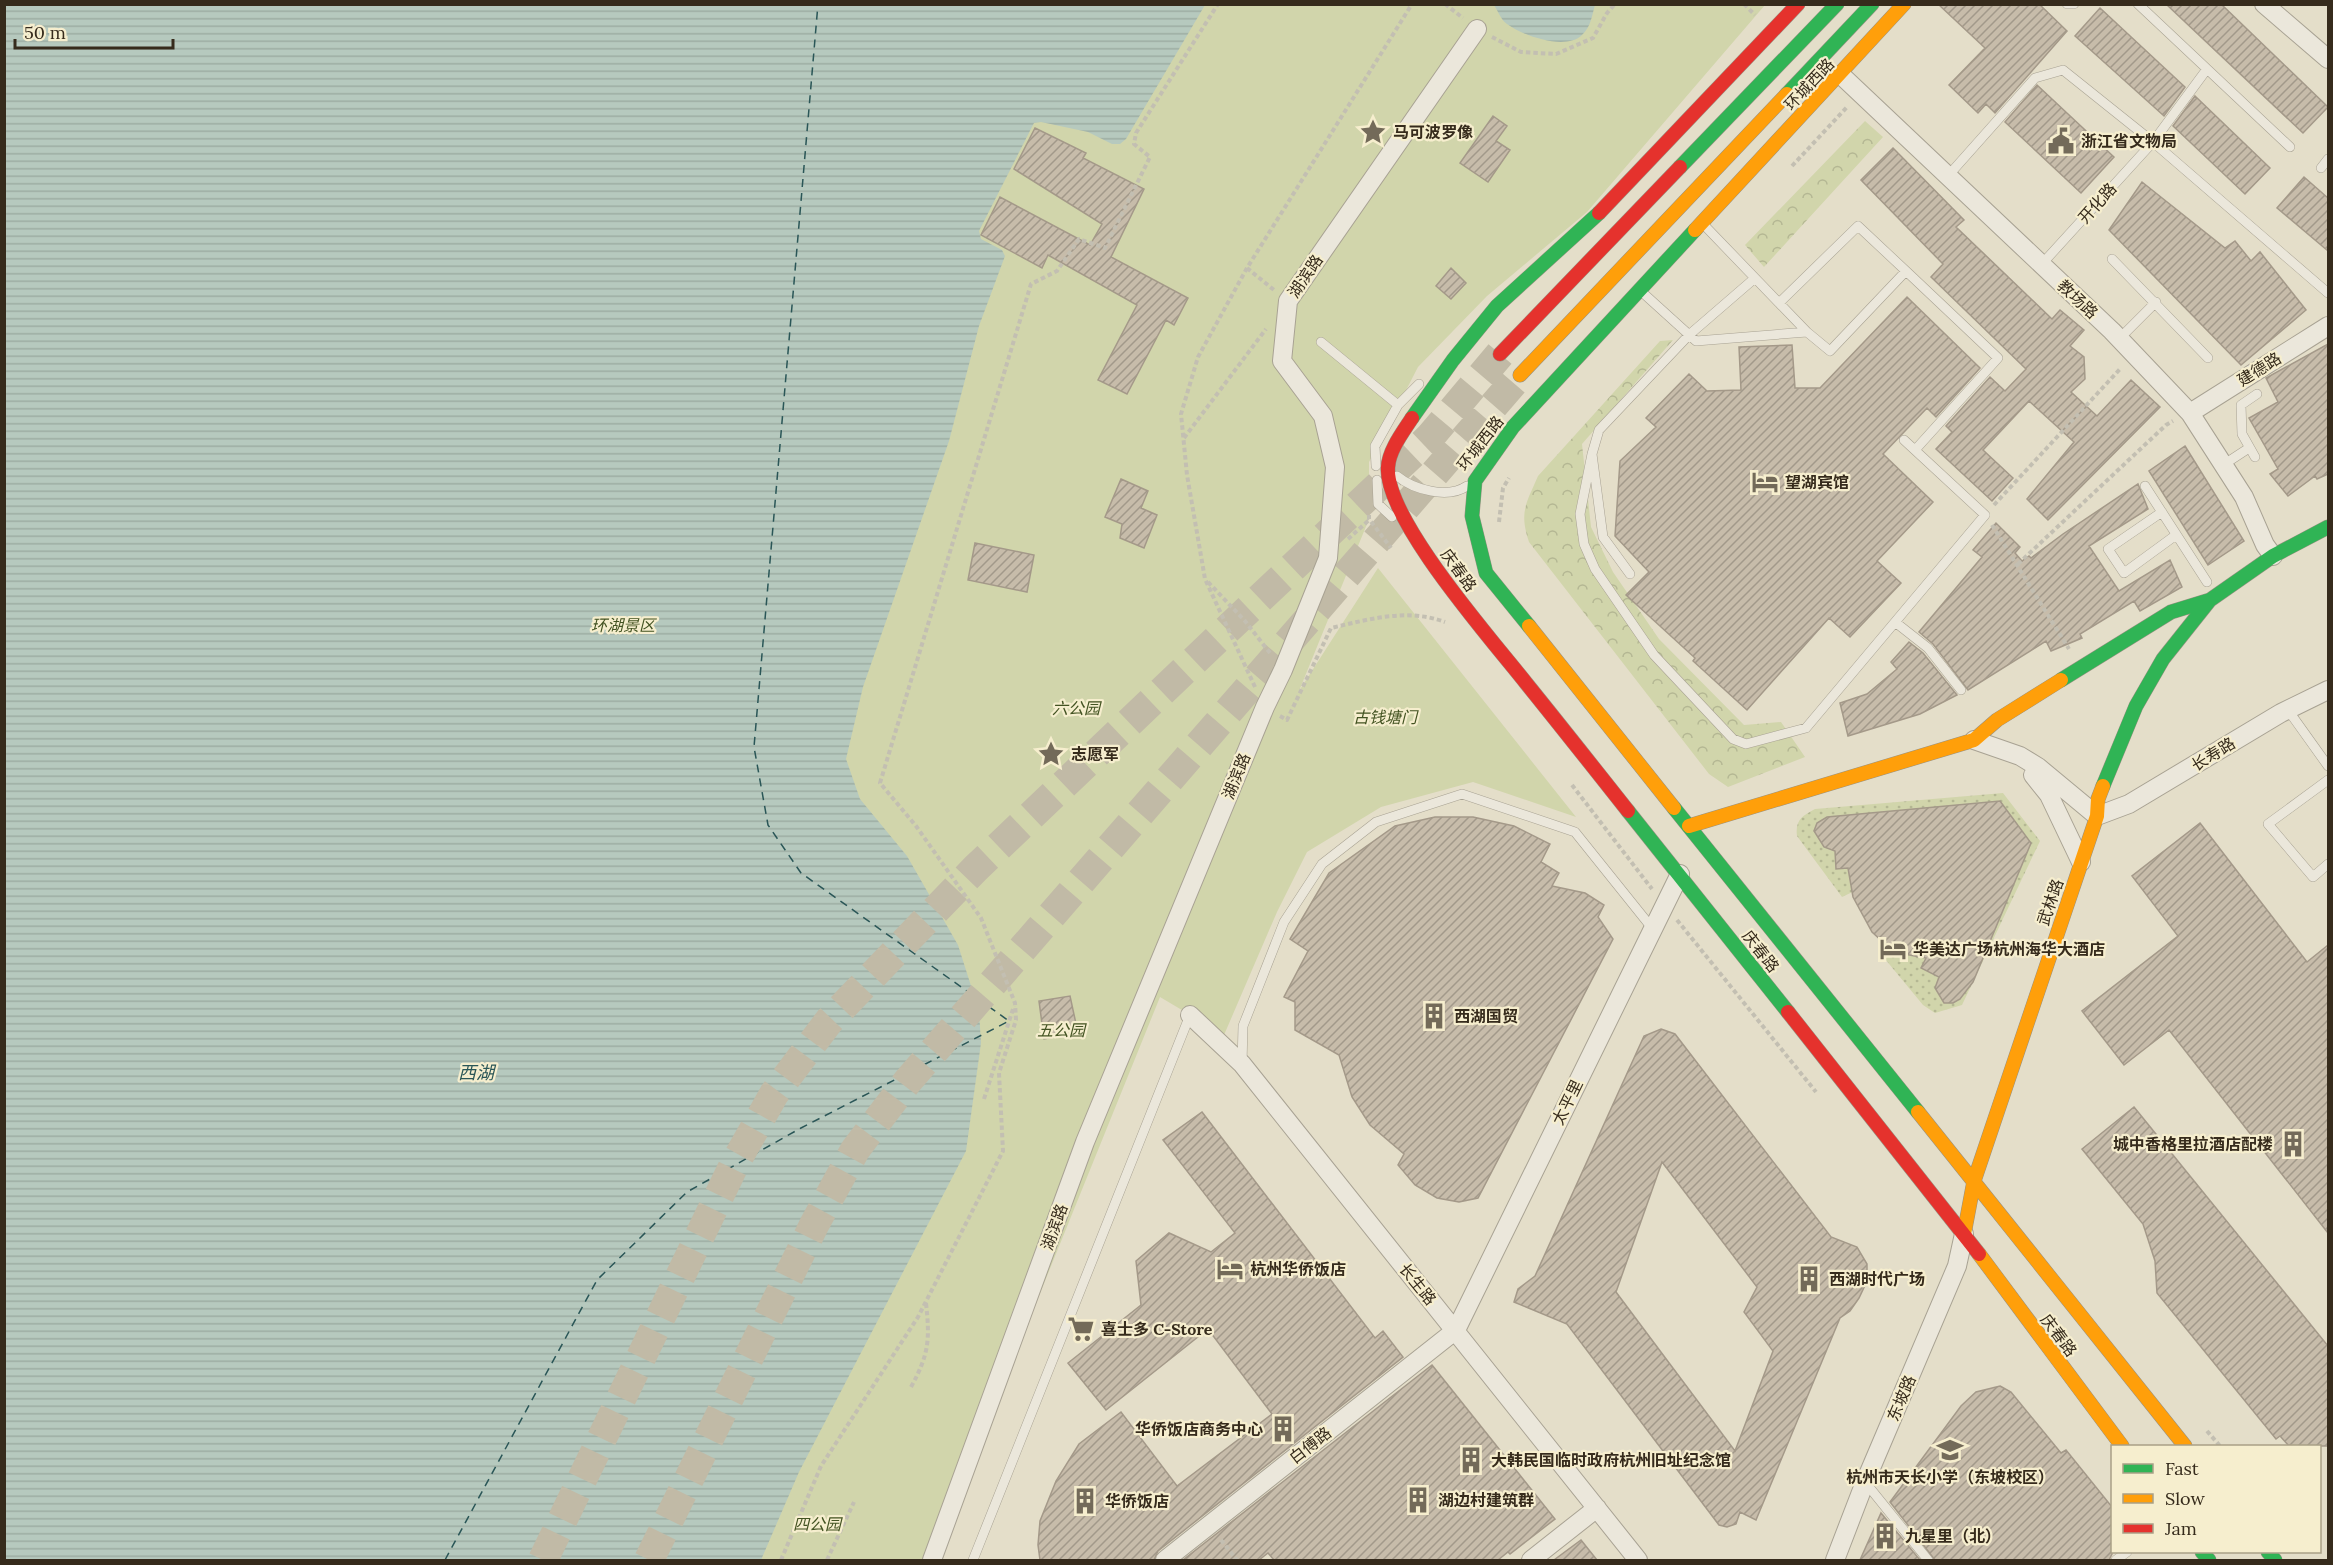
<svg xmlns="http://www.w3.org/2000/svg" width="2333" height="1565" viewBox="0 0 2333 1565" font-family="Lora,'Noto Sans SC',serif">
	<defs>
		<pattern id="grass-dots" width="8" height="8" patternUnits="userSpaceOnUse" patternTransform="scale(1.5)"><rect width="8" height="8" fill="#d1d5ab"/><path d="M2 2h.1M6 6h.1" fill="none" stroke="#b4b793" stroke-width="1.8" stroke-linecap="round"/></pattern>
		<pattern id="forest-crowns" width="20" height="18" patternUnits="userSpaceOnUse" patternTransform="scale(1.5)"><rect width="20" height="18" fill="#d1d5ab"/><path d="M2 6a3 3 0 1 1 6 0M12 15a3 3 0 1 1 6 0" fill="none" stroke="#b4b793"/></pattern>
		<pattern id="water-rules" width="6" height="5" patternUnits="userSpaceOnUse" patternTransform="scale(1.5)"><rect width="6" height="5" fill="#b6c9be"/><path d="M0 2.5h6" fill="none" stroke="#9dada3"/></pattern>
		<pattern id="building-hatch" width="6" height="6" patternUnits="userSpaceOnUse" patternTransform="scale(1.5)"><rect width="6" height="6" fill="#c7bcaa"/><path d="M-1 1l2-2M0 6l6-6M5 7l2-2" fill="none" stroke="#a2998a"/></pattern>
	</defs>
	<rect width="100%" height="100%" fill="#e4dec9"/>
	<!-- grass -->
	<path fill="url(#grass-dots)" d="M2003,793L2040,841L1962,1005L1935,1013L1923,1005L1885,959L1906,942L1863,887L1842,897L1797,836C1795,820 1802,816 1815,809Z"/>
	<!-- forest -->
	<path fill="url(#forest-crowns)" d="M1865,121L1883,137L1764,267L1745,245Z
		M1673,340L1582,444L1591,527L1613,572L1659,639L1744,725L1781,722L1805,757L1728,787L1709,774L1529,542C1519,512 1526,504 1538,476L1660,341Z"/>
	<!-- park -->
	<path fill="#d1d5ab" d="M5,5H1765L1587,212L1487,296L1418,367L1369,462V519L1299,691L1378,568L1576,817L1473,782L1381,807L1307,852L1277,912L1224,1035L1160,997L932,1560H5Z"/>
	<!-- water -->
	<path fill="url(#water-rules)" d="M5,4L1205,5L1126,139L1120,144H1112L1088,132L1041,122L1034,123L979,231L981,239L1002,250L1005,256L979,326L949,441L863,687L846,759L860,799L907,856L958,945L979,1011L981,1043L966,1151L799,1472L761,1560H5Z
		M1494,5H1595C1592,15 1591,27 1582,35C1566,51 1523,36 1507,24C1501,20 1498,11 1494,5Z"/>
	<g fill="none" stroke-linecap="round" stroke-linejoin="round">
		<!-- ferry -->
		<path stroke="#2a5657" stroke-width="1.5" stroke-dasharray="8 6" stroke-linecap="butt" d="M445,1560L597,1280L687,1192L801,1128L1009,1021L801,873L768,825L754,747L818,4"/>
	</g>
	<!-- building -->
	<path fill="url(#building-hatch)" stroke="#a49989" stroke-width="1.5" fill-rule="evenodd" d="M1938,4H2039L2067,31L1995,113L1986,104L1978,113L1949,85L1985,48Z
		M2166,4H2221L2328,107L2303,133Z
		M2100,8L2185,87L2164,116L2075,36Z
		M2037,85L2114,157L2081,193L2005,122Z
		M2195,96L2270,168L2245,194L2173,126Z
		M1493,116L1507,126L1496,141L1510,150L1488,182L1460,163Z
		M1035,128L1086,153L1083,158L1144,189L1111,257L1188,298L1174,325L1166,320L1127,394L1098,380L1137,305L1048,255L1042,268L981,235L1000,197L1090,245L1102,224L1014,169Z
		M1893,148L1964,220L1956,227L2052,319L2060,310L2084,330L2070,346L2084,357L2085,379L2071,392L2097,416L2131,380L2160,407L2048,520L2027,499L2074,442L2029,401L1983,450L2013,478L1992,501L1936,449L1952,432L1946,426L1990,377L2005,391L2026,369L1931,277L1943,264L1861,180Z
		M2304,177L2328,198V251L2277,208Z
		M2142,182L2225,248L2235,241L2251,261L2260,252L2306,310L2241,365L2109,230Z
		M1451,268L1466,283L1451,299L1436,286Z
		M1907,297L1980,368L1936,417L1927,408L1883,454L1933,502L1877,561L1901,583L1850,637L1829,618L1747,710L1693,661L1695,658L1626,595L1649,572L1615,536L1620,461L1656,427L1646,418L1689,374L1707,391L1741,390L1739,347L1792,345L1795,388H1820Z
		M2328,344V474L2317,479L2315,476L2288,496L2270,474L2278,469L2249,418L2278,402L2266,378Z
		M2185,446L2244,541L2208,565L2149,471Z
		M1121,479L1148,491L1141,508L1157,515L1144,548L1120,538L1122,524L1105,517Z
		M2138,484L2148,509L2089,546L2119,591L2170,560L2182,587L2140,611L2134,601L2080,634L2082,638L2051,651L2046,641L1968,690L1933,644L1919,632L1982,557L1973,550L1996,523L2020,547L2015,553L2022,561L2029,556L2031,558L2063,534Z
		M975,543L1034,555L1027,592L968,580Z
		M1909,642L1923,653L1957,695L1920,714L1848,736L1840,703L1867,694L1897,669L1891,662Z
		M2000,801L2031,843L1973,982L1960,999L1953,1003H1944L1935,988L1939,977L1921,968L1926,958L1904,954L1885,944L1872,932L1853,897L1848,868L1836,869L1835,851L1824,847L1814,831L1817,823L1827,817Z
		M1435,817H1473L1514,826L1550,844L1541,862L1559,873L1552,886L1585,893L1604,905L1598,917L1613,939L1478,1198L1459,1202L1437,1198L1415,1185L1398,1165L1404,1154L1370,1125L1352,1097L1339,1055L1295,1030V1002L1284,997L1308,951L1290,939L1329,873L1395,826Z
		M2200,823L2307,962L2328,945V1233L2169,1030L2124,1065L2082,1011L2178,936L2132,876Z
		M1070,996L1078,1033L1044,1039L1039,1001Z
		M1661,1029L1675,1034L1831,1237L1857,1247L1867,1264V1281L1859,1298L1850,1311L1840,1318L1756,1520L1740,1512L1736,1524L1727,1527L1719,1525L1567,1324L1514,1302L1518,1289L1535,1276L1644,1036ZM1662,1162L1757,1287L1744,1312L1773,1351L1735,1451L1616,1292Z
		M2134,1107L2328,1346V1446H2289L2280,1436L2276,1439L2157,1293L2155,1261L2143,1224L2082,1149Z
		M1202,1112L1375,1338L1383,1331L1403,1357L1158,1551L1154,1560H1040L1038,1545L1040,1521L1056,1481L1079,1444L1121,1412L1177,1486L1272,1414L1208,1329L1106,1410L1068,1363L1141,1305L1136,1261L1169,1233L1211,1252L1235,1233L1163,1140Z
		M1432,1365L1555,1519L1510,1554L1508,1552L1498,1560H1274L1268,1553L1259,1560H1183Z
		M2000,1386L2011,1392L2061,1453L2066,1450L2112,1507V1554L2109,1560H1935L1890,1502L1961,1406L1976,1392Z
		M1881,1513L1920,1560H1860Z
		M1581,1540L1597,1560H1554Z"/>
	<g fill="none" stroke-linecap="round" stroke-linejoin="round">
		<!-- primary-tunnel -->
		<path stroke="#c1baa6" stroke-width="30" stroke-dasharray="30 15" stroke-linecap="butt" d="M543,1560L734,1165L774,1094L829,1021L976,868L1430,437L1500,354
			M649,1560L814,1225L855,1150L907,1082L1520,375"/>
		<!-- lane casing -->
		<g stroke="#a8a293" stroke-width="10">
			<path id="lane" d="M2067,4H2074
				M2138,4L2290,147
				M2321,168L2328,159
				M1947,177L2035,78L2063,70L2153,142L2328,293
				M2112,259L2208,358
				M2041,265L2153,142L2207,69
				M1643,293L1696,341L1807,332L1704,225
				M1779,303L1858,226L1906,271
				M1807,332L1830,351L1906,271L1998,358L1915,450
				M2119,339L2156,302
				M1321,342L1398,405
				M1592,454L1580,514L1584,544L1595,569L1654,655L1733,739L1746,744L1806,728L1985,515L1904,440
				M2255,457L2242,434L2241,405L2257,394
				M2223,465L2249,448
				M1376,466L1375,446L1398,405L1419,384
				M1397,476C1414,490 1448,499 1467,486
				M1377,480L1378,504L1392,517
				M2145,486L2207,582
				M2162,512L2108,549L2124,573L2176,535
				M1630,574L1603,537L1592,454L1599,430L1689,335L1755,278
				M1895,622L1928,648L1961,690
				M2288,710L2328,766
				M2328,780L2268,824L2313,877L2328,864
				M1242,1064L1243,1026L1284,922L1322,864L1376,822L1462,794L1575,832L1652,928
				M1865,1482L1928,1560
				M973,1560L1190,1015
				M2116,1560L2127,1552"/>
		</g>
		<!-- street casing -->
		<g stroke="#a8a293" stroke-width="20">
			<path id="street" d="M2264,4L2328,59
				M1841,75L2112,331L2190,413L2244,497L2265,545L2273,556
				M2190,413L2328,326
				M1974,740L2020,756L2038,767L2097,816L2129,804L2281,713L2328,690
				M2033,775L2049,795L2081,862
				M1190,1015L1242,1064L1638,1560
				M932,1560L1085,1142L1265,707L1283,670L1328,558L1335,467L1323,416L1282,361L1288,301L1477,29
				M1165,1560L1456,1330L1680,874
				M1531,1560L1597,1508
				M1835,1560L1865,1482L1957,1266L1964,1234"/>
		</g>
		<!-- fast casing -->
		<g stroke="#989283" stroke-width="15">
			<path id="fast" d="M1787,94L1872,4
				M1680,167L1837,4
				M1412,418L1453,360L1497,306L1599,213
				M1529,626L1486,573L1472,516L1475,481L1513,427L1695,230
				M2061,680L2171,612L2210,600
				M2103,786L2136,706L2163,659L2210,600L2273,556L2328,527
				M1674,808L1918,1112
				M1628,811L1788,1012
				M2202,1552L2209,1560
				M2268,1552L2275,1560"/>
		</g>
		<!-- slow casing -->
		<g stroke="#989283" stroke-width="15">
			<path id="slow" d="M1695,230L1904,4
				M1520,375L1787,94
				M1529,626L1674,808
				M1689,826L1974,740L1997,720L2061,680
				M1918,1112L2185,1446
				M1964,1234L1974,1181L2097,816L2098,799L2103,786
				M1979,1254L2122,1446"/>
		</g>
		<!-- jam casing -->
		<g stroke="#989283" stroke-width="15">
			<path id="jam" d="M1599,213L1798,4
				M1500,354L1680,167
				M1412,418C1403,432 1389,450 1388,467C1384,518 1493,641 1526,683C1560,725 1594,768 1628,811
				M1788,1012L1979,1254"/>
		</g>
		<!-- path -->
		<path stroke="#c3bfb2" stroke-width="4" stroke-dasharray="4.5 3" stroke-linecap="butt" d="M1445,4L1463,18
			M1744,4L1755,15
			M1492,37L1521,52L1556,54L1593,38L1607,13L1615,4
			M1792,166L1848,106
			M1247,268L1274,290
			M1184,438L1266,329
			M1994,505L2121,368
			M1369,515V519L1391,548
			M1499,522L1503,488L1509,478
			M1992,525L2069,649
			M1348,539L1369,520
			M2018,564L2166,425L2173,421
			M1208,582L1245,621L1270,653
			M1255,687L1205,579L1187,475L1181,414L1198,357L1247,268L1412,4
			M1280,716L1287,720L1331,628C1370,619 1407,608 1445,622
			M1572,785L1652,889
			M1677,920L1816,1092
			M984,1099L1014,1006
			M911,1387C929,1354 930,1340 926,1303
			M2207,1431L2220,1446
			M1221,1540L1237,1560
			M781,1560L821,1466L918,1317L1003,1151L999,1073L1016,1020L1015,1003L981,918L916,826L880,783L1031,284L1057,271L1079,239L1105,248L1150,157L1134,144L1136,133L1218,4
			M827,1560L854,1502"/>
		<!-- lane -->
		<use href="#lane" stroke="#ebe7db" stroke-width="9"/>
		<!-- street -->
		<use href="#street" stroke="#ebe7db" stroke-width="18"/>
		<!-- fast -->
		<use href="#fast" stroke="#30b455" stroke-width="14"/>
		<!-- slow -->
		<use href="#slow" stroke="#ff9f0a" stroke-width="14"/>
		<!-- jam -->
		<use href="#jam" stroke="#e5322d" stroke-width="14"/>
	</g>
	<!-- icons -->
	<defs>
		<g id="sight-bare" transform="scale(2.07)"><path d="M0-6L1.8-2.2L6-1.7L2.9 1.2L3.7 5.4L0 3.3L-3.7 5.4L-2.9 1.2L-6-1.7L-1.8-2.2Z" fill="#736a59" stroke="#f6eece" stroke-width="2.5" paint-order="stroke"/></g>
		<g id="civic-bare" transform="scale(2.07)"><path d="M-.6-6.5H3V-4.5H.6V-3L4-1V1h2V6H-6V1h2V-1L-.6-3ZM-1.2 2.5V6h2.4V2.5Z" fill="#736a59" stroke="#f6eece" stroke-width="2.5" paint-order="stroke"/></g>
		<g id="hotel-bare" transform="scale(2.07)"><path d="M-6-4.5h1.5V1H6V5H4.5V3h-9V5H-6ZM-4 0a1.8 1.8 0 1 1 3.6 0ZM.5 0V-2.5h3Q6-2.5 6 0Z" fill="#736a59" stroke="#f6eece" stroke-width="2.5" paint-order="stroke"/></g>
		<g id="building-bare" transform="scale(2.07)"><path d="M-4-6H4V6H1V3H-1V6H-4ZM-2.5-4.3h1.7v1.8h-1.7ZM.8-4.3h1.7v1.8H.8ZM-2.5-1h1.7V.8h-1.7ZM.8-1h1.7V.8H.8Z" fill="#736a59" stroke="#f6eece" stroke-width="2.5" paint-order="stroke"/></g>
		<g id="supermarket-bare" transform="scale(2.07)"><path d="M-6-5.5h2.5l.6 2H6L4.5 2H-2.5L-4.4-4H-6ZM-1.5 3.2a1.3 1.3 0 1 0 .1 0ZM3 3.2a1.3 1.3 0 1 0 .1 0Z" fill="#736a59" stroke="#f6eece" stroke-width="2.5" paint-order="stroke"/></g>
		<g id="school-bare" transform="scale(2.07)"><path d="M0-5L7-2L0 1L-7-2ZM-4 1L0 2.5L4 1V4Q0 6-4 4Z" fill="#736a59" stroke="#f6eece" stroke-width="2.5" paint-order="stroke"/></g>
	</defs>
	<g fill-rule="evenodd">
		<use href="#sight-bare" x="1373" y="132"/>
		<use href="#civic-bare" x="2061" y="141"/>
		<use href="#hotel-bare" x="1765" y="482"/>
		<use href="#sight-bare" x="1051" y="754"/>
		<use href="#hotel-bare" x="1893" y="949"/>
		<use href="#building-bare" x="1434" y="1016"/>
		<use href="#building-bare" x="2293" y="1144"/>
		<use href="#hotel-bare" x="1230" y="1269"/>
		<use href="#building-bare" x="1809" y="1279"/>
		<use href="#supermarket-bare" x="1081" y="1329"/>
		<use href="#building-bare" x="1283" y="1429"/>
		<use href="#school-bare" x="1950" y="1450"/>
		<use href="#building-bare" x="1471" y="1460"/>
		<use href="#building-bare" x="1418" y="1500"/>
		<use href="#building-bare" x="1085" y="1501"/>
		<use href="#building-bare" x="1885" y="1536"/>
	</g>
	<g text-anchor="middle" stroke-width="4.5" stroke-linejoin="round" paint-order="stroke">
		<!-- street labels -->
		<g font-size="16" fill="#362b1c" stroke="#f6eece">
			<text transform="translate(1809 84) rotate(-47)" y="6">环城西路</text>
			<text transform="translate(2097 203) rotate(-48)" y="6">开化路</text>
			<text transform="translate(1305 276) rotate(-56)" y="6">湖滨路</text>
			<text transform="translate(2078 299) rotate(43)" y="6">教场路</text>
			<text transform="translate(2259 369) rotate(-32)" y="6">建德路</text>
			<text transform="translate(1480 443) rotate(-52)" y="6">环城西路</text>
			<text transform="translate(1459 570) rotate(54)" y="6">庆春路</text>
			<text transform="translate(2213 754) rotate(-32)" y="6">长寿路</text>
			<text transform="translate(1236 776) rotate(-68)" y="6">湖滨路</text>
			<text transform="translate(2050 902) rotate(-71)" y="6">武林路</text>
			<text transform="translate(1761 951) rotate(52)" y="6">庆春路</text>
			<text transform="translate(1567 1102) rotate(-64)" y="6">太平里</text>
			<text transform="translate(1054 1227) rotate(-70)" y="6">湖滨路</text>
			<text transform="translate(1418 1284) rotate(51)" y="6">长生路</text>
			<text transform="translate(2059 1335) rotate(53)" y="6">庆春路</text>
			<text transform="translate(1901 1398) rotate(-67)" y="6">东坡路</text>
			<text transform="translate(1310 1445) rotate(-38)" y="6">白傅路</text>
		</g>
		<!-- poi labels -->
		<g font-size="16" font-weight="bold" fill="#362b1c" stroke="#f6eece" text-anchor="start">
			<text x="1393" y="138">马可波罗像</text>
			<text x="2081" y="147">浙江省文物局</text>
			<text x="1785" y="488">望湖宾馆</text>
			<text x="1071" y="760">志愿军</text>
			<text x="1913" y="955">华美达广场杭州海华大酒店</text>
			<text x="1454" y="1022">西湖国贸</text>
			<text x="2273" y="1150" text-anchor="end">城中香格里拉酒店配楼</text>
			<text x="1250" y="1275">杭州华侨饭店</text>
			<text x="1829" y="1285">西湖时代广场</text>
			<text x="1101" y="1335">喜士多 C-Store</text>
			<text x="1263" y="1435" text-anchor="end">华侨饭店商务中心</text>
			<text x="1491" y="1466">大韩民国临时政府杭州旧址纪念馆</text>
			<text x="1950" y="1483" text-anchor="middle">杭州市天长小学（东坡校区）</text>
			<text x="1438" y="1506">湖边村建筑群</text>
			<text x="1105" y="1507">华侨饭店</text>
			<text x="1905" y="1542">九星里（北）</text>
		</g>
		<!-- park labels -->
		<g font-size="16" font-style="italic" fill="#435322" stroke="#f6eece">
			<text x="623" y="631">环湖景区</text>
			<text x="1076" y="714">六公园</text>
			<text x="1385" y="723">古钱塘门</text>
			<text x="1061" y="1036">五公园</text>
			<text x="817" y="1530">四公园</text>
		</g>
		<!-- water labels -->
		<g font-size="18" font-style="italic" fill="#2a5657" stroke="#f6eece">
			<text x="476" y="1079">西湖</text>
		</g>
	</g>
	<!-- border -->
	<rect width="2333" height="1565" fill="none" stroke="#362b1c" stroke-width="12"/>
	<!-- legend -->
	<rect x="2111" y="1445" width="210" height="108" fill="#f6eece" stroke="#a9a087" stroke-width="1.5"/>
	<rect x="2123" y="1464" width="30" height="9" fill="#30b455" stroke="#a9a087" stroke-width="1.5"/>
	<text x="2165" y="1475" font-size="18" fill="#362b1c">Fast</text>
	<rect x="2123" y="1494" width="30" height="9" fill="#ff9f0a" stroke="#a9a087" stroke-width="1.5"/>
	<text x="2165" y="1505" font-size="18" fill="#362b1c">Slow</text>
	<rect x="2123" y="1524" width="30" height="9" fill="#e5322d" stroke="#a9a087" stroke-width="1.5"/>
	<text x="2165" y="1535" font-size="18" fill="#362b1c">Jam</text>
	<!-- scale -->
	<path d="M15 39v9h158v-9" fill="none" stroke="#362b1c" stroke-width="3"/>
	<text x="24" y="39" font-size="18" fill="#362b1c" stroke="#f6eece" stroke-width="4.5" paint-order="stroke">50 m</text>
</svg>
